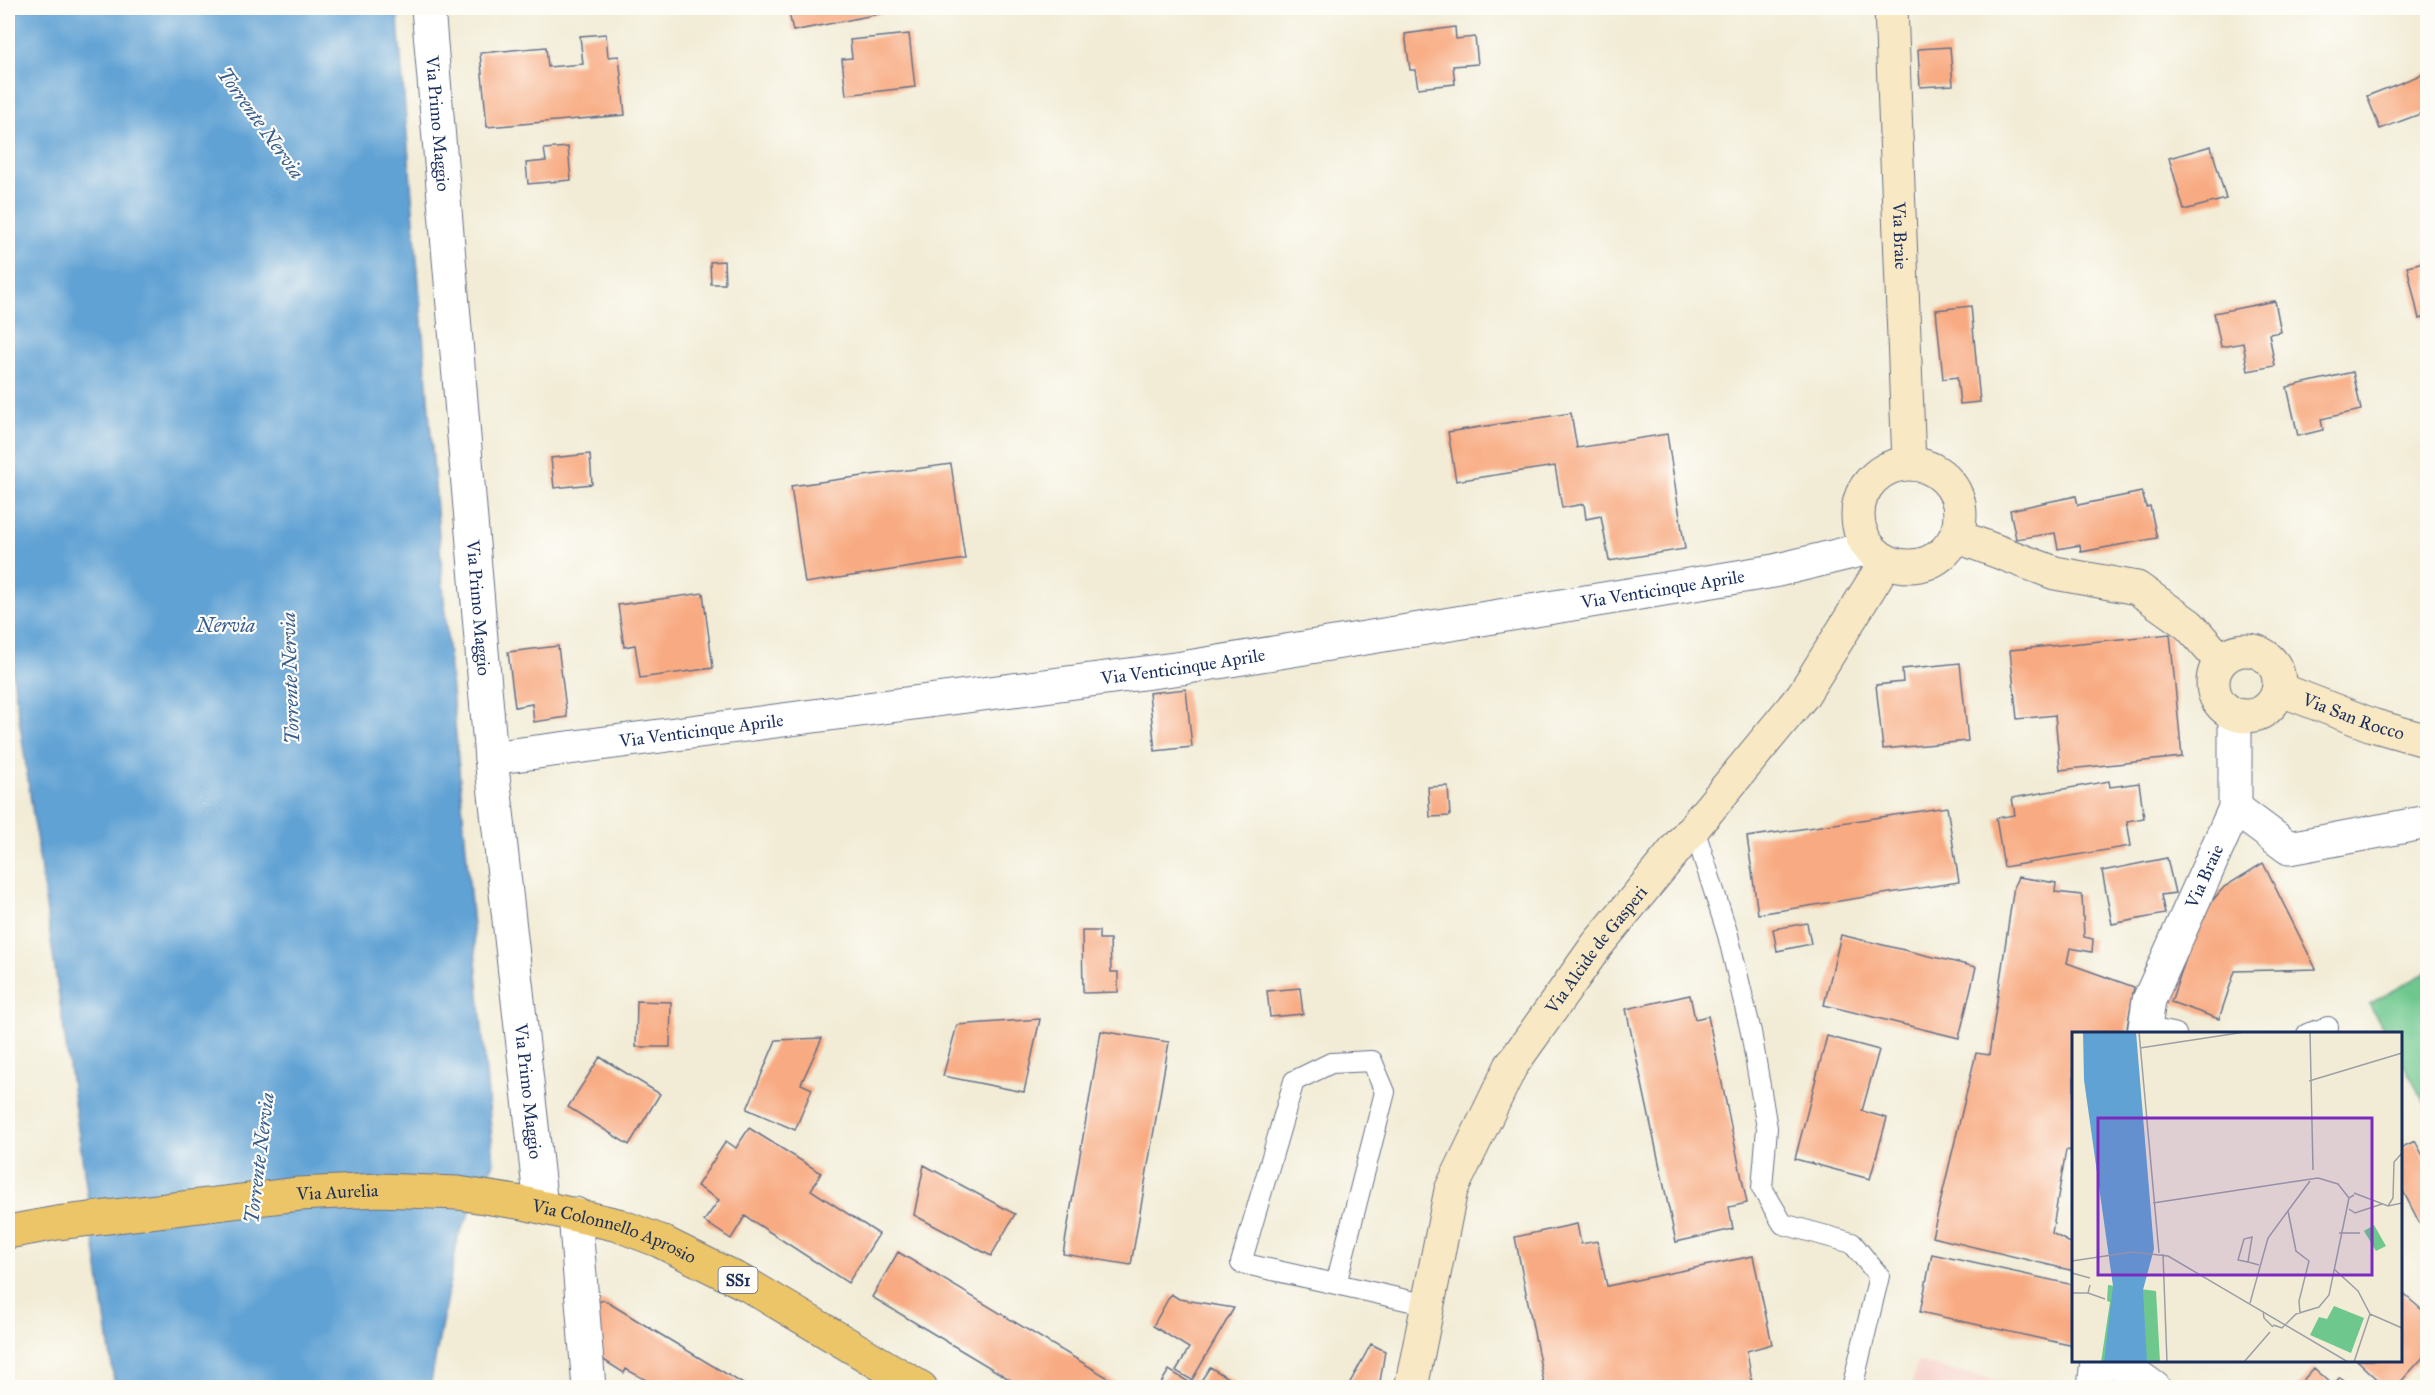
<svg xmlns="http://www.w3.org/2000/svg" width="2435" height="1395" viewBox="0 0 2435 1395" font-family="'IM FELL Great Primer',serif">
	<rect width="100%" height="100%" fill="#fdfcf7"/>
	<filter id="ink" filterUnits="userSpaceOnUse"><feTurbulence type="fractalNoise" baseFrequency=".0167" numOctaves="2"/><feDisplacementMap in="SourceGraphic" scale="12" xChannelSelector="R" yChannelSelector="G"/><feConvolveMatrix kernelMatrix="1 2 1 2 8 2 1 2 1" color-interpolation-filters="sRGB"/></filter>
	<filter id="wash" filterUnits="userSpaceOnUse"><feTurbulence type="fractalNoise" baseFrequency=".008" numOctaves="4" result="noise"/><feDisplacementMap in="SourceGraphic" scale="24" xChannelSelector="R" yChannelSelector="G"/><feGaussianBlur stdDeviation="1.35" result="paint"/><feColorMatrix in="noise" values="0 0 0 0 0 0 0 0 0 0 0 0 0 0 0 0 0 1.4 0 .05"/><feComposite in="paint" operator="in"/></filter>
	<g filter="url(#wash)">
		<rect width="100%" height="100%" fill="#f2ecd6"/>
		<!-- built -->
		<path fill="#f7d0c9" d="M1917,1362L2024,1387H1911Z"/>
		<!-- green -->
		<path fill="#6ec88e" stroke="#447c76" stroke-width="1.5" d="M2427,972V1108L2401,1060L2400,1034L2386,1033L2369,1004Z"/>
		<!-- water -->
		<path fill="#61a2d4" stroke="#3e6899" stroke-width="1.5" d="M8,8H397L446,623L494,1163L458,1237L430,1387H115L8,641Z"/>
		<g id="blocks">
			<!-- building -->
			<path fill="#f8ab82" d="M788,8H893L894,11L793,31Z
				M1455,27L1456,39L1475,37L1478,64L1453,66L1455,84L1418,88L1415,70H1410L1405,34Z
				M606,34L608,57L619,56L625,115L487,127L480,53L546,47L548,67L583,64L580,36Z
				M909,34L915,87L846,95L842,59L852,58L850,40Z
				M1950,47L1953,85L1920,87L1918,49Z
				M2428,72V111L2380,129L2367,96Z
				M2211,146L2226,199L2184,210L2169,158Z
				M568,147L571,180L528,184L526,163L546,161L544,149Z
				M724,261L725,284H711L710,262Z
				M2428,261V317L2419,319L2407,266Z
				M2275,301L2281,332L2269,334L2275,366L2248,371L2243,343L2221,347L2214,313Z
				M1971,306L1980,402L1960,404L1957,377L1943,379L1936,310Z
				M2353,372L2361,410L2321,419L2323,430L2298,436L2287,387Z
				M1571,413L1577,448L1667,434L1685,549L1609,561L1601,516L1586,519L1584,504L1562,508L1555,466L1456,481L1448,432Z
				M590,454L592,484L554,488L551,458Z
				M951,464L965,559L805,583L791,486Z
				M2142,492L2146,507L2150,506L2157,538L2081,552L2080,545L2058,549L2055,533L2016,539L2010,510L2076,496L2078,505Z
				M703,593L713,668L640,678L635,645L624,647L618,605Z
				M2170,634L2182,757L2060,770L2055,715L2017,719L2010,650Z
				M558,646L567,717L534,722L532,704L515,707L508,652Z
				M1960,663L1968,741L1883,749L1876,685L1903,682L1902,669Z
				M1186,689L1192,747L1155,751L1149,693Z
				M2109,781L2110,787L2139,783L2144,818L2127,821L2131,846L2004,867L1996,818L2015,815L2012,798Z
				M1448,786L1450,816L1430,817L1428,787Z
				M1947,807L1959,882L1758,914L1747,837Z
				M2167,858L2175,893L2161,895L2165,914L2112,924L2102,871Z
				M2263,863L2316,969L2235,971L2219,1019L2171,1002L2201,914L2224,887Z
				M2018,877L2056,883L2055,892L2082,895L2084,937L2093,939L2092,952L2070,948L2067,963L2134,987L2126,1034H2074V1151L2066,1150L2052,1233L2074,1245V1271L1932,1237L1976,1053L1989,1055L2014,886Z
				M1807,923L1811,944L1777,951L1773,929Z
				M1082,931H1099V939H1110L1111,972H1118V992L1083,993Z
				M1841,935L1976,967L1959,1038L1824,1005Z
				M1300,988L1303,1014L1270,1017L1267,991Z
				M1690,995L1695,1019L1708,1016L1747,1203L1729,1207L1733,1229L1676,1242L1626,1009Z
				M637,1001L671,1002L670,1047H636Z
				M1040,1019L1024,1092L943,1076L957,1025Z
				M1101,1031L1169,1042L1131,1265L1063,1254Z
				M1827,1036L1879,1050L1862,1111L1887,1118L1870,1179L1795,1159Z
				M822,1038L801,1084L812,1089L795,1130L747,1109L776,1040Z
				M600,1057L660,1094L629,1145L568,1107Z
				M749,1128L821,1173L811,1190L879,1234L848,1283L745,1216L731,1239L704,1221L719,1200L697,1186L726,1141L736,1148Z
				M2415,1141L2428,1165V1222L2421,1226L2403,1191L2400,1192V1148Z
				M924,1165L1015,1214L991,1256L914,1215Z
				M1577,1224L1581,1244L1597,1241L1607,1286L1753,1256L1772,1344L1747,1351L1753,1388H1545L1515,1237Z
				M898,1252L1125,1388H1024L872,1297Z
				M1932,1254L2074,1285V1346L1920,1312Z
				M2400,1291L2428,1315V1352L2395,1388H2387L2357,1360H2400Z
				M1171,1294L1179,1299L1234,1308L1192,1380L1176,1371L1189,1348L1153,1326Z
				M604,1300L648,1327L750,1388H660L626,1369L624,1373L602,1359L595,1303Z
				M1371,1344L1385,1351L1379,1388H1347Z
				M1210,1367L1244,1388H1158L1169,1370L1197,1387Z
				M2314,1368L2333,1385L2340,1377L2351,1388H2296Z"/>
		</g>
	</g>
	<g filter="url(#ink)">
		<use href="#blocks" fill-opacity="0" stroke="#667188" stroke-width="1.5"/>
		<g fill="none" stroke-linecap="round" stroke-linejoin="round">
			<!-- lane casing -->
			<g stroke="#667188" stroke-width="22">
				<path id="lane" d="M1694,828L1728,935L1751,1032L1767,1128L1762,1188L1783,1224L1852,1243L1879,1276L1852,1388
					M2145,1027L2176,1034
					M2307,1034L2328,1027
					M1336,1284L1241,1263L1294,1081L1331,1063L1372,1061L1385,1092L1336,1284L1428,1305"/>
			</g>
			<!-- street casing -->
			<g stroke="#667188" stroke-width="35">
				<g id="street">
					<path id="s1" d="M428,8L491,758L541,1207"/>
					<path id="s2" d="M491,758L1182,668L1774,571L1869,548"/>
					<path d="M2235,808L2289,848L2428,822"/>
					<path id="s3" d="M2144,1034L2149,1000L2235,808V715"/>
					<path d="M575,1214L589,1388"/>
					<path d="M2115,1360L2154,1388"/>
					<path d="M2094,1388L2097,1360"/>
				</g>
			</g>
			<!-- secondary casing -->
			<g stroke="#667188" stroke-width="35">
				<g id="secondary">
					<path id="s4" d="M1891,8L1909,463"/>
					<circle cx="1909" cy="515" r="51"/>
					<path d="M1956,536L2055,573L2137,588L2189,625L2221,661"/>
					<circle cx="2246" cy="683" r="33"/>
					<path id="s5" d="M2278,691L2292,694L2372,725L2428,741"/>
					<path id="s6" d="M1411,1388L1451,1190L1511,1066L1597,945L1803,695L1886,561"/>
				</g>
			</g>
			<!-- primary casing -->
			<g stroke="#667188" stroke-width="35">
				<g id="primary">
					<path id="s7" d="M8,1232L57,1223L299,1194L379,1190L458,1193L523,1203L618,1225L660,1241L748,1285L921,1388"/>
				</g>
			</g>
			<!-- lane -->
			<use href="#lane" stroke="#fff" stroke-width="20"/>
			<!-- street -->
			<use href="#street" stroke="#fff" stroke-width="33"/>
			<!-- secondary -->
			<use href="#secondary" stroke="#f8e8c3" stroke-width="33"/>
			<!-- primary -->
			<use href="#primary" stroke="#edc569" stroke-width="33"/>
		</g>
	</g>
	<g text-anchor="middle" stroke-width="4.5" stroke-linejoin="round" paint-order="stroke">
		<!-- shield labels -->
		<rect fill="#fdfcf7" stroke="#5f6c8c" stroke-width="1.5" x="718.5" y="1267" width="39" height="26" rx="4.5"/>
		<g font-size="16" font-weight="bold" fill="#1b2f5e">
			<text x="738" y="1286">SS1</text>
		</g>
		<!-- street labels -->
		<g font-size="18" fill="#1b2f5e" stroke="#fdfcf7">
			<text dy="6" stroke="none"><textPath href="#s1" startOffset="116">Via Primo Maggio</textPath></text>
			<text dy="6" stroke="none"><textPath href="#s4" startOffset="228">Via Braie</textPath></text>
			<text dy="6" stroke="none"><textPath href="#s2" startOffset="1184">Via Venticinque Aprile</textPath></text>
			<text dy="6" stroke="none"><textPath href="#s1" startOffset="602">Via Primo Maggio</textPath></text>
			<text dy="6" stroke="none"><textPath href="#s2" startOffset="698">Via Venticinque Aprile</textPath></text>
			<text dy="6" stroke="none"><textPath href="#s5" startOffset="80">Via San Rocco</textPath></text>
			<text dy="6" stroke="none"><textPath href="#s2" startOffset="212">Via Venticinque Aprile</textPath></text>
			<text dy="6" stroke="none"><textPath href="#s3" startOffset="170">Via Braie</textPath></text>
			<text dy="6" stroke="none"><textPath href="#s6" startOffset="484">Via Alcide de Gasperi</textPath></text>
			<text dy="6" stroke="none"><textPath href="#s1" startOffset="1088">Via Primo Maggio</textPath></text>
			<text dy="6" stroke="none"><textPath href="#s7" startOffset="332">Via Aurelia</textPath></text>
			<text dy="6" stroke="none"><textPath href="#s7" startOffset="614">Via Colonnello Aprosio</textPath></text>
		</g>
		<!-- water labels -->
		<g font-size="20" font-style="italic" fill="#375d8d" stroke="#fdfcf7">
			<text transform="translate(261 123) rotate(54)" y="7">Torrente Nervia</text>
			<text x="226" y="632">Nervia</text>
			<text transform="translate(290 678) rotate(-92)" y="7">Torrente Nervia</text>
			<text transform="translate(259 1158) rotate(-83)" y="7">Torrente Nervia</text>
		</g>
	</g>
	<!-- overview -->
	<g transform="translate(2072 1032)">
		<rect width="330" height="330" fill="#f2ecd6"/>
		<path d="M302,193L314,214L304,219L292,199ZM36,253L84,259L88,330H29L38,270L35,269ZM262,274L292,286L279,321L238,303L247,285L255,287Z" fill="#6ec88e"/>
		<path d="M11,0H64L82,217L71,258L75,330H32L41,254L12,48Z" fill="#61a2d4"/>
		<path fill="none" stroke="#9ca0a6" stroke-width="1.5" d="M67,0L87,221M238,0L241,138M68,16L173,0M237,49L330,21M282,161L316,174L330,171M81,171L246,146L266,152L277,166L282,163M316,174L321,166L322,130L330,121M277,177L283,181L310,172M216,179L224,219L237,229L227,269L228,281M267,201H288M91,222L95,330M0,229L60,220L96,224L276,330M176,230L166,228L172,207L180,205L176,230L187,233M262,237L286,259L298,282L282,330M0,241L18,246M0,261H16L18,253M16,261L33,267M178,271L196,206L238,149M191,279L192,286L201,295M298,282L330,296M201,293L210,296L224,282L247,275L257,263L277,166M172,330L198,300"/>
		<path fill="#7b2cbf" fill-opacity="0.15" stroke="#7b2cbf" stroke-width="3" d="M26,86H300V243H26Z"/>
		<rect width="330" height="330" fill="none" stroke="#1b2f5e" stroke-width="3"/>
	</g>
	<!-- margin -->
	<rect width="2435" height="1395" fill="none" stroke="#fdfcf7" stroke-width="30"/>
</svg>
